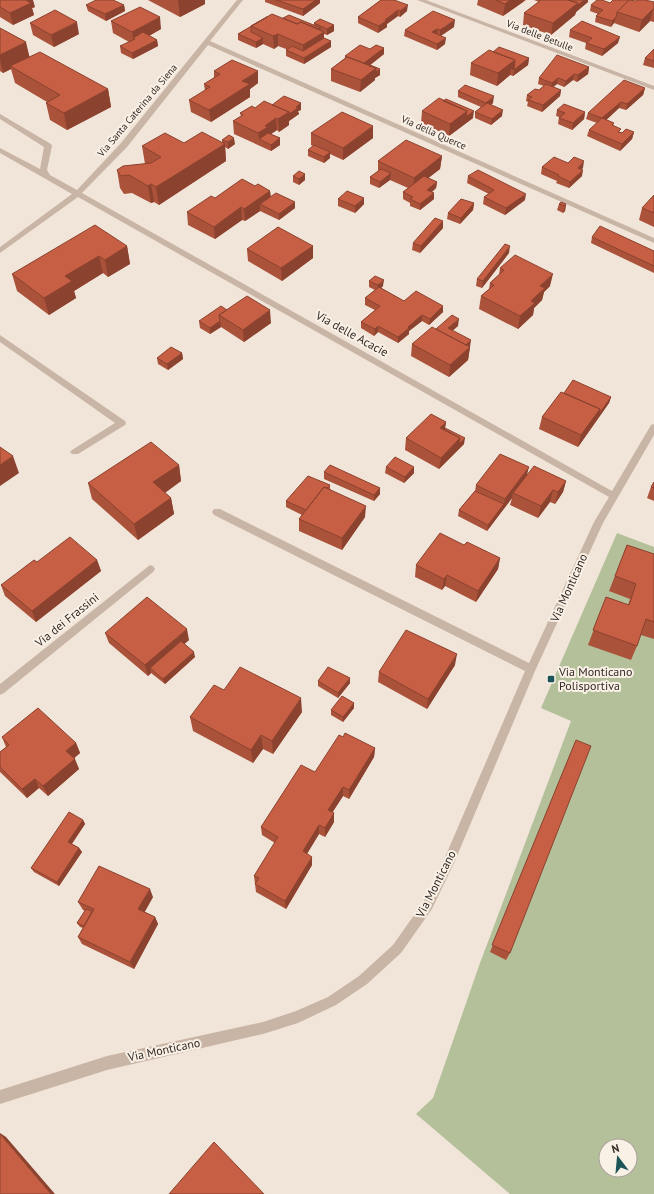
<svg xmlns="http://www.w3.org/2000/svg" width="654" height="1194" viewBox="0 0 654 1194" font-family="'PT Sans',sans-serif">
	<rect width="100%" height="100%" fill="#f1e5d9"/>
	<!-- green -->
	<path fill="#b4c09a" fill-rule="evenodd" d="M617,533L654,547V1194H510L416,1114L433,1098L480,963L571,721L541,708ZM606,1146H630V1170H606Z"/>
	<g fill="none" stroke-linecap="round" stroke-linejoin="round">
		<!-- minor -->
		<path fill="#c9b5a5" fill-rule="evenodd" d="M237,0H243L210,41L654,238V243L208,45L127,147L82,193L612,491L651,425L654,424V435L603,523L535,671L454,863L432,909L401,953L367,984L336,1005L298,1023L263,1034L107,1070L0,1104V1090L107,1056L263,1022L296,1011L328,997L359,976L393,945L424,901L446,855L525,671L214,515L212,512L214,509H220L529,663L594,522L609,497L78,197L0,253V247L72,194L0,153V148L40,169L44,147L0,119V114L51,144L52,146L47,170L50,175L77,190L121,143Z
			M417,0H426L654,86V90Z
			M0,335L125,421L126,423L125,425L78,454H72L70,452L72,450L115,423L0,342Z
			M150,565L153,566L155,569L153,572L4,693L0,695V684Z"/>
	</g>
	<!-- wall -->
	<path fill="#aa523a" d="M0,0L35,7L32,8L34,15L13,25L0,17Z
		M148,0H205V4L180,17Z
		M265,0H320V3L303,16L265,2Z
		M381,0L407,11L400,17L398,16L387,24V27L378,33L358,23V17Z
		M478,0H526L503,16L477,5Z
		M534,0H588V2L576,12L575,15L551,35L523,25L524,13L539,2Z
		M654,2V22L650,21L639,32L614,23L611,27L595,22L596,16L598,14L590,11L591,5L610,3Z
		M86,5H124L125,11L106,21L88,11Z
		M267,17L283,18L314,25V23L334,25V31L327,35L324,34V38L331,47L304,64L286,56V49L278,46L274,49L263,44L256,48L238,40V34Z
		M111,21L161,29L149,36L157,40L158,46L133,59L121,53L120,46L129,42L113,33Z
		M30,23L79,34L54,47L33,35Z
		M454,27L441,36L445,44L437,50L404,36L405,30Z
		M0,28L29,57L108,89L111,107L67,130L50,120L46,103L47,102L15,83L11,69L3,73L0,71Z
		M570,30L618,43L602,56L585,49L586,43L569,37Z
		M384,48V54L370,65L380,75L375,78V80L360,92L331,81V69L345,58V56L370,49Z
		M654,49V68L643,65L645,58Z
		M493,52L529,58L528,65L513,76L510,75L497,86L470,75L471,63Z
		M589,67L588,74L577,82L573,80L564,87L557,84L553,87L561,90L560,96L542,112L527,106L528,102L526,101L527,95L539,90L544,86L538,84L539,78Z
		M214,71L258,83L250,89V97L211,122L191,112L189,100L205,91L204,84L214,78Z
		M645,88L643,95L626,110L619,108L606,120L614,123L613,126L620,132L622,133L634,132L632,139L620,151L587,136L589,130L597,123L586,119L588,113Z
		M458,91L493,103L491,105L502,116L491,125L475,118V112L481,107L458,97Z
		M301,103V110L298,111L299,114L289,121V125L279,132L277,130L271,134L280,138V145L271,151L234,134L233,121L241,116L240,113L255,108L272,105Z
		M557,110L585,112L584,119L572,130L558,124L559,117L556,116Z
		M422,111L473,118L449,136L421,123Z
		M311,133L373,138L343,160L330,154V158L324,163L308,156V150L313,146L311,145Z
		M222,140L235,144L228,149L225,147L226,161L159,205L154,202L151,203L132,193L124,194L120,188L117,170L145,164L142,146L184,143H222Z
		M442,156L440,169L428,178L437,182L436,188L432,192L434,193V199L420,210L410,206V203L403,199V192L408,188L390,180L379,188L370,184V177L378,171V161Z
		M568,163L583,168L581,169L582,176L569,188L556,183L557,181L541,174L542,167Z
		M305,174V180L299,185L293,182V176Z
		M468,176L525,200L505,215L483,204L484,197L489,194L467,183Z
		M255,186L270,191L271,197L295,202V208L279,220L260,211L245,221L242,220L215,239L188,225L187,212L215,198Z
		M654,195V227L639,220L642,208Z
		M338,199L364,204L355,213L338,206Z
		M474,203L473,210L460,224L447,219L448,213Z
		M559,204H566L565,211L563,213L557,210Z
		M443,221V228L420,253L412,250L413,243Z
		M592,237L654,251V273L591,243Z
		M127,246L130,264L108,277L103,273L74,291L76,298L49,315L17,291L12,274Z
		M313,246V258L282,281L248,261L247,249Z
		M509,253L482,288L476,286L477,279Z
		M500,268L550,286L544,292L542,300L534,308L533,315L518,329L479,309L481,296L489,289L490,283L499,275Z
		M369,281L383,286L381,288L404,301L443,312L429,325L422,321L409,331V334L398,343L378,332L374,336L361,328V322L375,310L365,305V298L375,290L369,287Z
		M227,310L271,323L244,342L221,327L210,334L200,328L199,321Z
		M458,326L452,330L470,347L468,360L449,377L411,356L412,344L436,329Z
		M182,353L183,359L168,370L158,364L157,358Z
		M564,393L611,397L609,403L578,447L539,429L542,417Z
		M446,422L445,428L464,444L439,469L405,450L406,438Z
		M179,465L181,481L165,493L171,498L174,514L138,540L92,499L88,483Z
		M386,467H414V473L404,483L385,473Z
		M324,472L380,488V494L374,501L324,479Z
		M527,475L566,481L563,492L555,504L550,502L538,518L510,505L512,498L487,531L458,516L459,510L475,491L476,485Z
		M654,482V501L647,498L651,487Z
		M330,485V489L365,517L342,550L299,531V519L302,515L286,507V501Z
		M464,545L500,558L498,569L476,602L445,586L442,590L415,577L416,565Z
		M627,545L654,554V639L641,635L637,646L631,660L588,645L606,597L628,605L630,599L609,591Z
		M97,560L101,571L36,622L5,596L1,585L37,562Z
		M105,633L189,640L184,644L195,657L165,684L151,673L148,676L109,643Z
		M455,665L427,709L378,682L379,672Z
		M318,681L350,683L338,698L318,686Z
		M224,690L302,712L273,754L263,749L253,763L193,731L190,717Z
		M354,703V708L343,722L331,715V710Z
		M2,737L76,743L80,753L74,758L79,769L48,796L39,788L27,798L0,772V752L6,747Z
		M343,737L375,748L374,757L349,799L343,796L332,813L334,822L325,837L319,834L307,854L312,865L286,909L256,892L254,876L275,843L262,835L261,827L315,772Z
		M576,740L510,953L506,960L490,952Z
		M83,820L85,824L72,844L79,848L82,852L59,886L34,872L31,868Z
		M153,897L144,912L155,917L158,924L134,969L82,944L78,937L83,928L80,927L77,923L85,911L83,910L78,902Z"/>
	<!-- shaded-wall -->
	<path fill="#8b422f" d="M24,0H33L35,7L32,8L34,15L13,25L10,13Z
		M178,0H205V4L180,17Z
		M316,0H320V3L303,16V9Z
		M510,0H524L523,2L503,16L505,4Z
		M584,0H588V2L576,12L575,15L551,35L553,23L578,3Z
		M124,5L125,11L106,21L105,14Z
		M408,5L407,11L400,17V11Z
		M653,9L650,21L639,32L642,20Z
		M398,10V16L387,24V27L378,33L379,26L385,20Z
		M160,17L161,29L136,43L135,39L133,38L132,32Z
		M616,17L614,23L611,27L612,21Z
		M455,20L454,27L440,36V30Z
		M77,22L79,34L54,47L51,35Z
		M334,25V31L327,35V29Z
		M321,28V34L324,32V44L303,57V45L313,33Z
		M437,29V35L432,32Z
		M278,34V46L274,49L273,36Z
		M620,37L618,43L602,56L604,49Z
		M263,38V44L256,48V42Z
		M446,38L445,44L437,50V44Z
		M157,40L158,46L133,59L132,53Z
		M331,41V47L304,64V58Z
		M26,42L30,59L10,66L11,69L3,73L0,59V55Z
		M384,48V54L364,70V63Z
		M529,58L528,65L513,76L514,70Z
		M515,60L514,70L511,69L510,75L497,86L498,73Z
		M589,67L588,74L577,82L578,75Z
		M376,68L380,69V75L375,78V80L360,92L361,80Z
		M258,71V83L250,89V97L211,122L209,110L242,81Z
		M574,74L573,80L564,87L566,81Z
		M558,78L557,84L551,89L552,83Z
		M645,88L643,95L626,110L627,104Z
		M108,89L111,107L67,130L64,113Z
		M561,90L560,96L542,112L543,105Z
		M494,96L493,103L485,109L486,103Z
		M621,102L619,108L601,125L602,118Z
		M301,103V110L298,111L299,114L289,121V125L279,132L278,119Z
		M503,110L502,116L491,125L492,119Z
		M467,111H474L473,118L449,136L450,124Z
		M585,112L584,119L572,130L573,123Z
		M276,118L277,130L268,136L259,139L258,133L265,126Z
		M373,126V138L343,160V148Z
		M634,132L632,139L620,151L622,144Z
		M234,138L235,144L228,149V142Z
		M280,138V145L271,151V145Z
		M225,144L226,161L159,205L156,187Z
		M330,152V158L324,163V157Z
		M442,156L440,169L413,190L414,178Z
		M584,161L583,168L576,174L578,168Z
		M583,170L582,176L569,188L570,182Z
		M391,173L390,180L379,188L380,182Z
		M305,174V180L299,185V179Z
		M437,182L436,188L427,196V190Z
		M151,184L154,202L151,203L148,186Z
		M270,191L271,203L260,204V211L245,221L244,209Z
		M434,193V199L420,210V204Z
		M526,194L525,200L505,215L506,208Z
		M364,198V204L355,213V206Z
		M295,202V208L279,220V214Z
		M474,203L473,210L460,224L461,218Z
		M566,204L565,211L563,213L565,206Z
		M241,207L242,220L215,239L214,227Z
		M443,221V228L420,253L421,246Z
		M127,246L130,264L108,277L105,260Z
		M313,246V258L282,281L281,268Z
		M510,246L509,253L482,288L483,281Z
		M99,256L103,273L74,291L76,298L49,315L44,298L65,276Z
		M553,274L550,286L544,292L542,300L534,308L533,315L518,329L520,316L531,301L540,286Z
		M384,280L383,286L377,292L378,285Z
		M443,306V312L429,325L430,319Z
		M270,310L271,323L244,342L243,330Z
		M422,315V321L409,331V334L398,343V337L408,327Z
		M459,319L458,326L448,335V328Z
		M220,321L221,327L210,334V328Z
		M378,326V332L374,336L375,329Z
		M471,340L470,347L461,355V349Z
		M470,347L468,360L449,377L450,365Z
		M182,353L183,359L168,370L167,364Z
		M611,397L609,403L578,447L581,435L600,409Z
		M446,422L444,434L440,428Z
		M460,438H465L464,444L439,469L441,458Z
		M13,456L19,473L0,486V465Z
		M179,465L181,481L156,499L153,482Z
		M414,467V473L404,483L405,477Z
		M529,467L526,479L513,493L512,498L487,531L488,525L504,504L505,499Z
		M566,481L563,492L555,504L558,492Z
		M380,488V494L374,501V495Z
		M553,490L550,502L538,518L541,506Z
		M171,498L174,514L138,540L134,524Z
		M366,506L365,517L342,550V538Z
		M500,558L498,569L476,602L478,591Z
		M97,560L101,571L36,622L32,611Z
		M447,575L445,586L442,590L444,579Z
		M187,629L189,640L154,671L150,668L151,673L148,676L145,665Z
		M194,652L195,657L165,684L163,679Z
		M457,654L455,665L427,709L428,699Z
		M350,678V683L338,698V693Z
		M301,698L302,712L273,754L272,741Z
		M354,703V708L343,722V717Z
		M261,735L263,749L253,763L251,750Z
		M76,743L80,753L71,761L66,751Z
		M375,748L374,757L349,799V790Z
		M75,759L79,769L48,796L43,786Z
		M35,779L39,788L27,798L22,789Z
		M343,787V796L328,819V810Z
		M334,813V822L325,837V828Z
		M83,820L85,824L70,846L68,842Z
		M319,825V834L303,860V851Z
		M79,848L82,852L59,886L57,882Z
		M312,857V865L286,909L285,901Z
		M150,889L153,897L142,917L138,909Z
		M155,917L158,924L134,969L130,962Z
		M0,1133L6,1137L55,1194H51L0,1134Z"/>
	<!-- building -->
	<path fill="#c65f43" stroke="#8b422f" d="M0,0H26L31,3L10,13L0,7Z
		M96,0H113L124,5L105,14L86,5Z
		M276,0H316L303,9Z
		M381,0H394L408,5L400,11L398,10L385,20H387L379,26L358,17Z
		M496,0H510L505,4Z
		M541,0H568L578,3L553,23L524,13Z
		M568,0H584L577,6L578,3Z
		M597,0H602L610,3L613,0H629L617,12L616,17L612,21L596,16L603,10L591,5Z
		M629,0L636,1L637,0H645L654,2V9H653L642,20L617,12Z
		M140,7L160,17L132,32L111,21Z
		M55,10L77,22L51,35L30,23Z
		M433,11L455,20L440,30L437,29L432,32L446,38L437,44L405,30Z
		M272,14L297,24L301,22L324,32L303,45L278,34L273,36L251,26Z
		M289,15L321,28L319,29L301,22L297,24L283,18Z
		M267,17L251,26V32L263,38L256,42L238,34Z
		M320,19L334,25L327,29L314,23Z
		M582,21L620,37L604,49L586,43L592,38L570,30Z
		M0,28L26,42L0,55Z
		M143,32L157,40L132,53L120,46L135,39L133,38Z
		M324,38L331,41L304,58L286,50L292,46L303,51Z
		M360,45L370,49L376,45L384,48L364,63L345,56Z
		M499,47L529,58L514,70L515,60L493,52Z
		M654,49V61L645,58Z
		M489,50L515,60L498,73L471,63Z
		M40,52L108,89L64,113L46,103L60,95L10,66Z
		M557,55L589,67L578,75L574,74L566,81L558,78L552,83L539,78Z
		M347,57L376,68L361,80L331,69Z
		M232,60L258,71L242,81L250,84L209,110L189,100L210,87L204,84L220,74L214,71Z
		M370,65L380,69L376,72V68L369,66Z
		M624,80L645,88L627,104L621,102L602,118L588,113Z
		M546,84L561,90L543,105L528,100L532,97L527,95L535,89L539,90Z
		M465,85L494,96L486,103L458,91Z
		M284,96L301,103L296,107L298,108L289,114V112L272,105Z
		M439,98L467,111L450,124L422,111Z
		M446,99L474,111L466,117L467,111L443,101Z
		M264,101L289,112L278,119L276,118L265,126L268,127L258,133L233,121L243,115L240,113L252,106L255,108Z
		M487,103L503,110L492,119L475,112Z
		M564,104L585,112L573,123L559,118L565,113L557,110Z
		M342,112L373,126L343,148L311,133Z
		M602,118L614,123L612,125L621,129L618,132L622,133L626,129L634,132L622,144L589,130Z
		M202,132L225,144L156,187L151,184L148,186L129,175L121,176L117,170L123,166L151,163L161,157L142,146L165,133L184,143Z
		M268,133L280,138L271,145L259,139Z
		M229,135L234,138L228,142L222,140Z
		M406,140L442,156L414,178L378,161Z
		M314,145L330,152L324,157L308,150Z
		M554,157L568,163L574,157L584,161L578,168L583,170L570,182L558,176L559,175L542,167Z
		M381,169L391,173L380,182L370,177Z
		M478,170L526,194L506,208L484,197L494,190L468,176Z
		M299,171L305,174L299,179L293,176Z
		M424,176L437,182L427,190L434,193L420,204L410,199L413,197L403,192Z
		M242,179L255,186L258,184L270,191L244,209L241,207L214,227L187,212L211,196L215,198Z
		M347,191L364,198L355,206L338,199Z
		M276,193L295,202L279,214L260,204Z
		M654,195V213L642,208Z
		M461,199L474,203L461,218L448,213Z
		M561,202L566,204L565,206L559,204Z
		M435,218L443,221L421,246L413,243Z
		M95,225L127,246L105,260L99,256L65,276L72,281L44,298L12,274Z
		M600,226L654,251V266L592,237Z
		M278,227L313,246L281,268L247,249Z
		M505,244L510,246L483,281L477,279Z
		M515,255L553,274L540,286L545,288L531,301L535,303L520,316L481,296L494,285L490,283L504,270L500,268Z
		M375,276L384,280L378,285L369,281Z
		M379,287L404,301L416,291L443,306L430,319L422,315L408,327L409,328L398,337L378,326L375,329L361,322L380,306L365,298Z
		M247,296L270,310L243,330L219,315Z
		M221,306L227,310L219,315L220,321L210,328L199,321Z
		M452,315L459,319L448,328L471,340L466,345L436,329Z
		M432,327L470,347L450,365L412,344Z
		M171,347L182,353L167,364L157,358Z
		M573,380L611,397L599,414L600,409L564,393Z
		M561,392L600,409L581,435L542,417Z
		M431,414L446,422L440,428L460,438L441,458L406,438Z
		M445,428L465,438L459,444L460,438L444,429Z
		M151,442L179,465L153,482L171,498L134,524L88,483Z
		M0,447L13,456L0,465Z
		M500,454L529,467L505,499L476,485Z
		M395,457L414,467L405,477L386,467Z
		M330,465L380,488L374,495L324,472Z
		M534,466L566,481L558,492L553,490L541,506L513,493Z
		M308,476L330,485L327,488L324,487L306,510L286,501Z
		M654,482V488L651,487Z
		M324,487L366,506L342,538L299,519Z
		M475,491L504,504L488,525L459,510Z
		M440,533L464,545L467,542L500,558L478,591L447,575L444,579L416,565Z
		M70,537L97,560L32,611L1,585L34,560L37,562Z
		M627,545L654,554V622L646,619L637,646L593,630L606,597L629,605L636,584L615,576Z
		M147,597L187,629L145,665L105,633Z
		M406,630L457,654L428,699L379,672Z
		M181,641L194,652L163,679L150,668Z
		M240,667L301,698L272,741L261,735L251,750L190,717L214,685L224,690Z
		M328,667L350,678L338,693L318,681Z
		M342,696L354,703L343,717L331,710Z
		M38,708L76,743L66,751L75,759L43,786L35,779L22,789L0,767V752L9,745L2,737Z
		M345,733L375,748L349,790L343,787L328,810L334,813L325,828L319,825L303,851L312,857L285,901L255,884L259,878L254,876L278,837L261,827L301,765L315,772L339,735L343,737Z
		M576,740L591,746L510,953L492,945Z
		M69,812L83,820L68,842L79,848L57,882L31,868Z
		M99,866L150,889L138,909L155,917L130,962L78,937L94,909L78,902Z
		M86,909L92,911L84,926L77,923Z
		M0,1134L51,1194H0Z
		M214,1142L264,1194H169Z"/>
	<!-- markers -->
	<rect fill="#1c5457" stroke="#f9f0e6" stroke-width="1.5" x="547" y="675" width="8" height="8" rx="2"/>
	<g text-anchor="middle" stroke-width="4" stroke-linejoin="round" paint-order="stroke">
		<!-- far-street labels -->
		<g font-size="10" fill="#352b27" stroke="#f9f0e6">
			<text transform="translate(540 35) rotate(21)" y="4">Via delle Betulle</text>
			<text transform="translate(137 110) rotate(-50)" y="4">Via Santa Caterina da Siena</text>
			<text transform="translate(434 132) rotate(24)" y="4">Via della Querce</text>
		</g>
		<!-- street labels -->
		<g font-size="12" fill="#352b27" stroke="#f9f0e6">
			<text transform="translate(352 334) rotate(29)" y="4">Via delle Acacie</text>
			<text transform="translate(569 588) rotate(-66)" y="4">Via Monticano</text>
			<text transform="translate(67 620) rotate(-39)" y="4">Via dei Frassini</text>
			<text transform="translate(436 884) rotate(-63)" y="4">Via Monticano</text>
			<text transform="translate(164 1050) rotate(-12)" y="4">Via Monticano</text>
		</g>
		<!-- poi labels -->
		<g font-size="12" fill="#352b27" stroke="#f9f0e6" text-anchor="start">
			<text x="559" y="676">Via Monticano<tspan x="559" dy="14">Polisportiva</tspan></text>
		</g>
	</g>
	<!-- north arrow -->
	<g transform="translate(618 1158) rotate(344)"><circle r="19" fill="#f9f0e6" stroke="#aba19a"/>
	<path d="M0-3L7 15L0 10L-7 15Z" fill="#1c5457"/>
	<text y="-6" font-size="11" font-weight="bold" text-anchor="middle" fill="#352b27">N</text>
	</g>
</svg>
